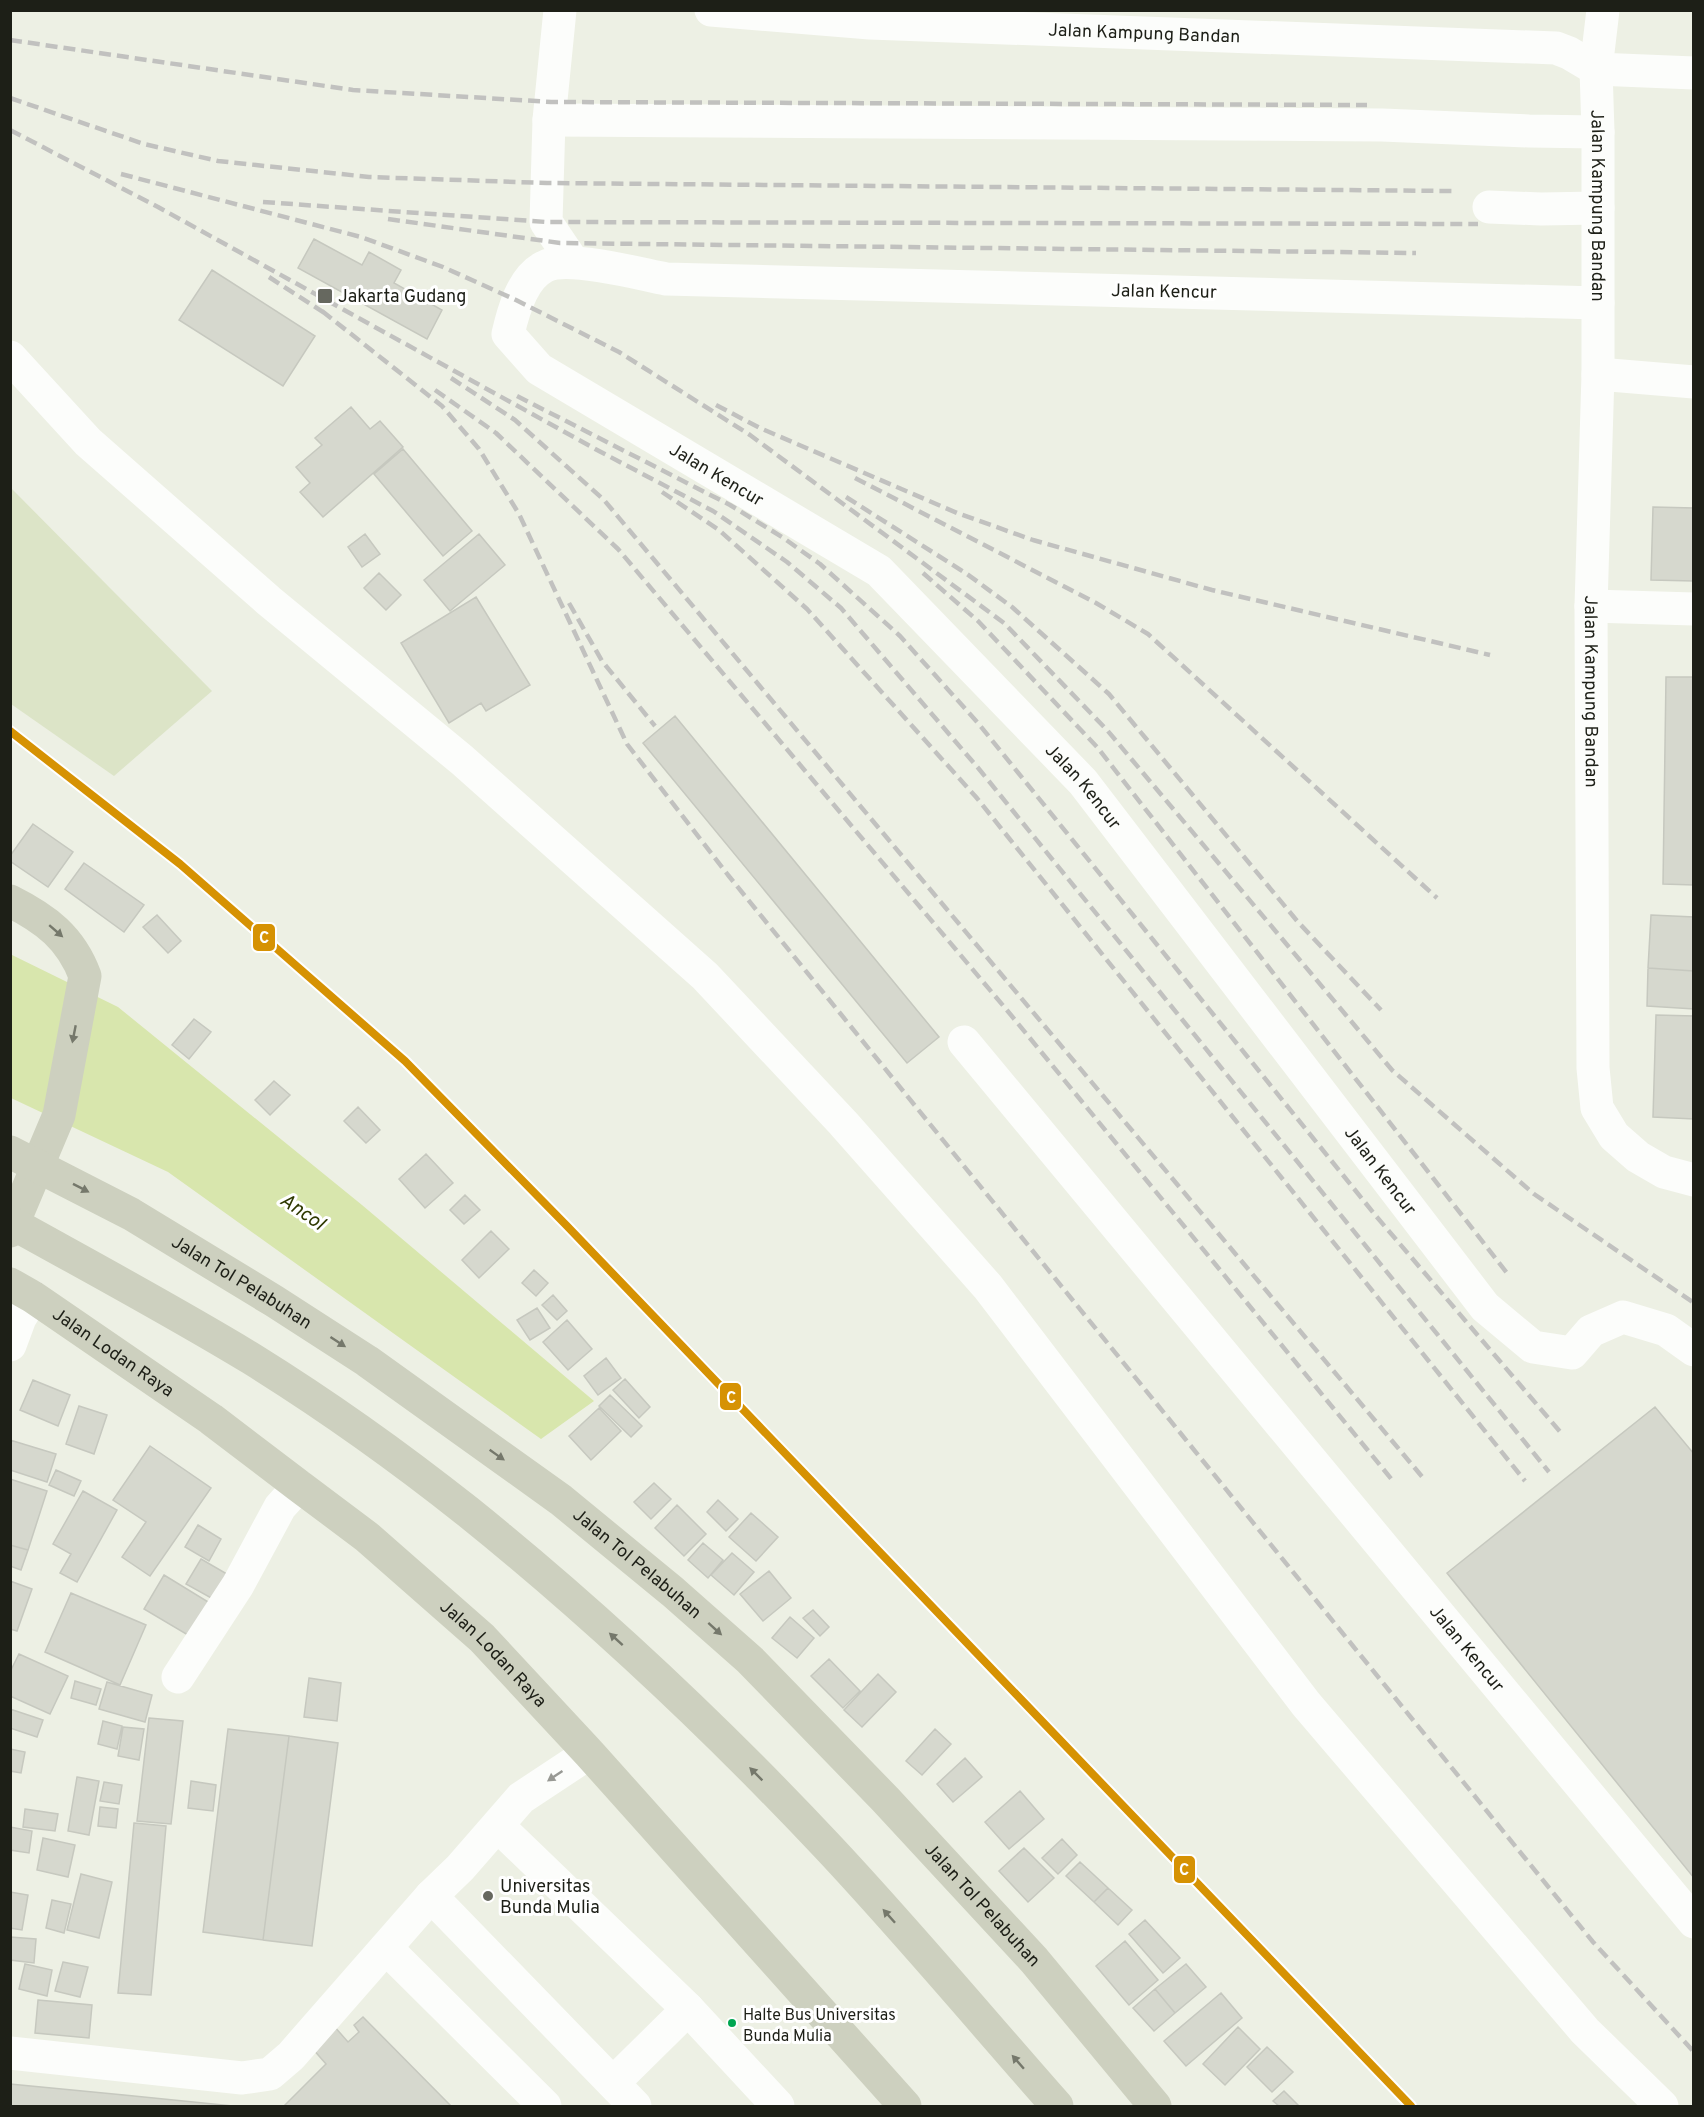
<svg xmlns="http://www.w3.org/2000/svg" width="1704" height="2117" viewBox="0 0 1704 2117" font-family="Overpass,sans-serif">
	<rect width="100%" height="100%" fill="#edf0e4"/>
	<!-- green -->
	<path fill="#dce4c7" d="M10,487L212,691L114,776L11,704Z"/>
	<!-- water -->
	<path fill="#d8e6ad" d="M10,954L118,1007L362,1205L594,1401L541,1439L168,1172L11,1098Z"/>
	<!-- building -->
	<path fill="#d6d8ce" stroke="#c6c8bf" stroke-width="1.5" d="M314,239L362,265L369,252L401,270L394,283L442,310L427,339L298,268Z
		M212,270L315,336L283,386L179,320Z
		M351,407L370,429L380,421L403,447L323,517L300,492L310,483L296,467L322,445L315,438Z
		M403,449L472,531L443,556L374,474Z
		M1653,507L1694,508V581L1651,580Z
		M365,534L380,554L362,567L348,547Z
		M479,534L505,565L450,611L424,580Z
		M379,573L401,595L386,610L364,588Z
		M476,597L530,685L486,711L481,703L449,723L401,643Z
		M1666,677H1694V885L1663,884Z
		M675,716L939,1037L907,1063L643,743Z
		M33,824L73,852L48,887L10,861V856Z
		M84,863L144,905L124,932L65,889Z
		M157,915L181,941L168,953L143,927Z
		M1651,915L1694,917V971L1648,968Z
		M1648,968L1694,971V1009L1647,1006Z
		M1656,1015L1694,1016V1119L1653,1117Z
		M194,1019L211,1032L189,1059L172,1045Z
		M274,1081L290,1095L270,1115L255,1100Z
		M358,1107L380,1130L366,1143L344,1121Z
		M426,1154L453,1183L425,1208L399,1179Z
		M465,1195L480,1210L464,1224L450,1210Z
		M491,1231L509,1249L479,1278L462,1260Z
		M534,1270L548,1283L536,1296L522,1283Z
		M553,1295L567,1311L557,1320L542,1305Z
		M537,1308L550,1328L530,1340L517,1320Z
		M567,1320L592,1349L568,1370L543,1342Z
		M606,1358L621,1378L598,1395L584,1376Z
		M625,1379L650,1407L639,1418L613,1390Z
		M33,1380L70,1395L58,1426L20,1410Z
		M610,1395L642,1426L631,1437L599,1406Z
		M79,1406L107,1415L94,1454L66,1444Z
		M1655,1407L1694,1454V1878L1447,1573Z
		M599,1408L621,1431L591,1460L569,1436Z
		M10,1440L56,1454L47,1482L10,1470Z
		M150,1446L211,1488L150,1576L122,1557L146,1522L113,1500Z
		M56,1470L81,1481L74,1496L49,1485Z
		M10,1479L47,1491L28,1550L10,1545Z
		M654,1483L671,1499L651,1519L634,1502Z
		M83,1491L117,1510L77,1582L60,1573L71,1554L53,1544Z
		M718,1500L738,1519L726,1531L707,1512Z
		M677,1505L706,1534L684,1556L655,1528Z
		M751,1513L778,1537L756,1561L729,1537Z
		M198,1525L221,1539L209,1561L185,1547Z
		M703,1543L723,1560L708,1578L688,1560Z
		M10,1545L28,1550L21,1570L10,1566Z
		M732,1553L754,1572L734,1595L711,1575Z
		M201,1559L227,1574L213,1599L186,1584Z
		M769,1571L791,1598L763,1621L740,1594Z
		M164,1575L218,1608L198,1641L144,1609Z
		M10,1581L32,1589L17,1631L10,1629Z
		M71,1593L146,1625L120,1685L45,1652Z
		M813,1610L829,1627L820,1636L803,1618Z
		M790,1617L814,1638L797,1658L772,1638Z
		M19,1654L68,1676L50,1714L10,1696V1672Z
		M829,1659L860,1691L843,1708L811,1676Z
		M878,1674L896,1692L862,1727L844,1710Z
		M309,1678L341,1683L337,1721L304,1717Z
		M75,1681L101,1689L96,1705L71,1698Z
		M107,1682L152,1695L145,1722L99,1709Z
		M10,1709L43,1720L37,1737L10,1728Z
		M149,1718L183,1721L171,1824L137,1821Z
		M103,1721L122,1726L117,1749L98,1744Z
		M123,1727L144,1729L139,1760L118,1756Z
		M228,1729L289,1736L263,1940L203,1932Z
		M935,1729L951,1744L922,1775L906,1761Z
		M289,1736L338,1743L312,1946L263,1940Z
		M10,1749L25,1752L21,1773L10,1771Z
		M965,1758L982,1777L953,1802L937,1784Z
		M77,1777L99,1781L89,1835L68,1831Z
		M191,1781L216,1785L213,1811L188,1808Z
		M104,1782L122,1785L119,1804L100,1801Z
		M1020,1791L1044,1819L1009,1849L985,1822Z
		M100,1807L118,1809L116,1828L98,1826Z
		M25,1809L58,1814L55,1831L23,1827Z
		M134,1823L166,1826L151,1995L118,1993Z
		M10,1827L32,1831L29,1853L10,1850Z
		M43,1838L75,1845L68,1877L37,1870Z
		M1062,1839L1077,1855L1058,1874L1042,1858Z
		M1024,1848L1054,1878L1028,1902L999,1871Z
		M1080,1862L1108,1888L1094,1902L1066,1876Z
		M81,1874L112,1882L99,1938L67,1930Z
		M1108,1888L1132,1910L1118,1925L1094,1902Z
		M10,1892L28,1895L22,1930L10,1928Z
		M52,1900L71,1904L64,1933L46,1928Z
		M1145,1920L1180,1958L1163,1973L1129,1934Z
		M10,1937L36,1939L34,1963L10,1960Z
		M1125,1941L1158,1980L1129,2005L1096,1966Z
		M63,1962L88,1967L80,1997L55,1991Z
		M25,1964L52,1970L47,1996L19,1989Z
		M1186,1964L1206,1987L1175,2013L1155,1989Z
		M1155,1989L1175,2013L1154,2031L1133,2008Z
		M1221,1993L1242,2018L1186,2066L1164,2041Z
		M38,2000L92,2005L89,2038L35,2033Z
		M363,2017L451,2106H284L326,2064L312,2048L334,2026L348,2042L359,2032L354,2025Z
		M1238,2027L1260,2049L1225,2085L1203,2064Z
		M1267,2047L1293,2072L1272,2092L1247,2067Z
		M10,2084L124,2095L233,2106H10Z
		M1284,2091L1299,2106H1279L1273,2101Z"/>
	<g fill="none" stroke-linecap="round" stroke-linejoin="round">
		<!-- minor -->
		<g stroke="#fcfdfb" stroke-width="33">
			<path d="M560,10L549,120L546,222L573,262"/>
			<path id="s1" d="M711,10L870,23L1556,48L1569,53L1596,69"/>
			<path id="s2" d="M1603,10L1596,69L1598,132V374L1591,606L1593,1068L1597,1108L1614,1136L1638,1157L1664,1172L1694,1180"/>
			<path d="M1596,69L1694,73"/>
			<path d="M549,120L1382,125L1529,131L1598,132"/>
			<path d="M1489,207L1541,209L1598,208"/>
			<path id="s3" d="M1598,303L666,279C639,274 567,254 544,267C522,278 513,312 508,334L539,369L879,571L1083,782L1485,1307L1533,1347L1572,1353L1591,1331L1623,1317L1666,1330L1694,1350"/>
			<path d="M10,357L88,442L269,601L462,760L705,976L843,1123L988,1287L1306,1704L1585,2031L1662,2106"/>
			<path d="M1598,374L1694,382"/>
			<path d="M1591,606L1694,609"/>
			<path id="s4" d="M964,1042L1694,1922"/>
			<path d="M10,1345L20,1318L33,1297"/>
			<path d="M178,1677L238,1585L280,1507L299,1486"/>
			<path d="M498,1826L688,2009L778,2106"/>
			<path d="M431,1896L635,2106"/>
			<path d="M386,1948L545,2106"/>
			<path d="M10,2053L242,2078L270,2074L291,2056L431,1896L460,1868L521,1798L589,1753"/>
			<path d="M614,2082L688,2009"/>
		</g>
		<!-- highway -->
		<g stroke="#cdd0bf" stroke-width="33">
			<path d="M10,901C46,919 71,938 85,976L59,1115L10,1231"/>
			<path id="s5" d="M10,1152L131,1214L274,1301L367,1361L561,1500L673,1592L750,1660L885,1799L1034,1960L1155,2106"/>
			<path d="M10,1222C91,1267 173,1311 252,1359C326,1405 399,1457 467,1511C595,1614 715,1727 827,1846C906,1930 981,2020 1057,2106"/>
			<path id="s6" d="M10,1284L33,1297L211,1419L299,1486L367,1537L482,1638L589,1753L905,2106"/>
		</g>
		<!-- rail -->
		<path stroke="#c1c1bf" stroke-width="4.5" stroke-dasharray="12 6" stroke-linecap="butt" d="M10,40L353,90L551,102L1367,105
			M10,98L144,144L218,161L369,177L547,183L1453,191
			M10,130L158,207L599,451L713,511L787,562L841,608L979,769L1549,1472
			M121,174L361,237L443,267L516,300L619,352L750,435L1004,623L1107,730L1392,1070L1534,1194L1694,1303
			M263,202L546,222L1478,224
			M388,219L560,243L1416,253
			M269,277L329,316
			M322,311L442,406L479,449L519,514L627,744L728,875L1593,1942L1694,2052
			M451,378L515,420L604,500L1424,1479
			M435,390L496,433L618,549L1006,1009L1393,1481
			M517,396L730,505L782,537L820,564L900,636L978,723L1376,1216L1562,1434
			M716,405L760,428L957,513L1033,540L1212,590L1490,655
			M855,478L1096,603L1148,634L1437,898
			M662,492L719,530L807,609L976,797L1525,1481
			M846,497L967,574L1012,607L1109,694L1298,922L1381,1010
			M923,573L978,621L1097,747L1507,1273
			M569,603L602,661L655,726"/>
		<!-- rail-1 casing -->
		<g stroke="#fff" stroke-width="12">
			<path id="rail-1" d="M10,731L180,864L405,1061L567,1226L1411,2106"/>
		</g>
		<!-- rail-1 -->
		<use href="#rail-1" stroke="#d69203" stroke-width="8"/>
	</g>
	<!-- one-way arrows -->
	<defs><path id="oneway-solid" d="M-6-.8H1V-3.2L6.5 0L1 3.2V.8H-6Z" transform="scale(1.5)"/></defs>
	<g fill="#75786b">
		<use href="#oneway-solid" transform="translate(56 931) rotate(41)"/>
		<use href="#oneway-solid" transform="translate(74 1034) rotate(101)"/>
		<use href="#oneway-solid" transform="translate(81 1188) rotate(27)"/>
		<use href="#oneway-solid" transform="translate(338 1342) rotate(33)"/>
		<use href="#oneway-solid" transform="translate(497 1455) rotate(35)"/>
		<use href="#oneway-solid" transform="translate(715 1629) rotate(42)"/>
		<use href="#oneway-solid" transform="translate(616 1639) rotate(-138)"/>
		<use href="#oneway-solid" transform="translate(756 1774) rotate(-135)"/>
		<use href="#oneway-solid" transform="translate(889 1916) rotate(-132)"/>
		<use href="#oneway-solid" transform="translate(1018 2062) rotate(-131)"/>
	</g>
	<use fill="#989994" href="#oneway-solid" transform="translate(555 1776) rotate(146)"/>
	<!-- markers -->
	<g fill="#66685f" stroke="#fff" stroke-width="2">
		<rect x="317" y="288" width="16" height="16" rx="3"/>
		<circle cx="488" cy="1896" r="6"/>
	</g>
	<circle fill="#00a651" stroke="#fff" stroke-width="2" cx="732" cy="2023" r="5"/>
	<g text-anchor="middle" stroke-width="6" stroke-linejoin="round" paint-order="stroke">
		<!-- bus labels -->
		<g font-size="16" fill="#1d1f17" stroke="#fff" text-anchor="start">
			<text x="743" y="2020">Halte Bus Universitas<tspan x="743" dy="21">Bunda Mulia</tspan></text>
		</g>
		<!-- street labels -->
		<g font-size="18" fill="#1d1f17" stroke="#fff">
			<text dy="6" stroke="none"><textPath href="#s1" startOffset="434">Jalan Kampung Bandan</textPath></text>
			<text dy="6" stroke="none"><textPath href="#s2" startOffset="196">Jalan Kampung Bandan</textPath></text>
			<text transform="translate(1164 291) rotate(1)" y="6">Jalan Kencur</text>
			<text dy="6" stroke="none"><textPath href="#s3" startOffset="1388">Jalan Kencur</textPath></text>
			<text dy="6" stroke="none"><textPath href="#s2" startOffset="682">Jalan Kampung Bandan</textPath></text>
			<text dy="6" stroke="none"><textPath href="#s3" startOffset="1874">Jalan Kencur</textPath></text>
			<text dy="6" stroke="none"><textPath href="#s3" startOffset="2360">Jalan Kencur</textPath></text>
			<text dy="6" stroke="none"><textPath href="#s5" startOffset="266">Jalan Tol Pelabuhan</textPath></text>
			<text dy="6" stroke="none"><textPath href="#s6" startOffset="124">Jalan Lodan Raya</textPath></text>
			<text dy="6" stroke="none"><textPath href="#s5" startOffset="752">Jalan Tol Pelabuhan</textPath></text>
			<text dy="6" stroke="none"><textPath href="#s4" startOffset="788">Jalan Kencur</textPath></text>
			<text dy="6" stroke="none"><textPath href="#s6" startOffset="610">Jalan Lodan Raya</textPath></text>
			<text dy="6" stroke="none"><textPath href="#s5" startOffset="1238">Jalan Tol Pelabuhan</textPath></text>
		</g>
		<!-- poi labels -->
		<g font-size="18" fill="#1d1f17" stroke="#fff" text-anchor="start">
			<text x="338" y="302">Jakarta Gudang</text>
			<text x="500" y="1892">Universitas<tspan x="500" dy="21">Bunda Mulia</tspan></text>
		</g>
		<!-- water labels -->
		<g font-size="20" font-style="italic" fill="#2f3900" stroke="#fff">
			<text transform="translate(303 1211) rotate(35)" y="7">Ancol</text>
		</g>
	</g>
	<g stroke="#fff" stroke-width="2">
		<rect x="252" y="923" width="24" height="29" rx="6" fill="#d69203"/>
		<rect x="719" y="1382" width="23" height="29" rx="6" fill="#d69203"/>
		<rect x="1173" y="1855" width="23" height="29" rx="6" fill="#d69203"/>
	</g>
	<g font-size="16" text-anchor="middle" font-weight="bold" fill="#fff">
		<text x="264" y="943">C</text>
		<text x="731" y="1403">C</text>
		<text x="1184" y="1875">C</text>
	</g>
	<!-- border -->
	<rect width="1704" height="2117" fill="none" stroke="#1d1f17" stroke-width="24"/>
</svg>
